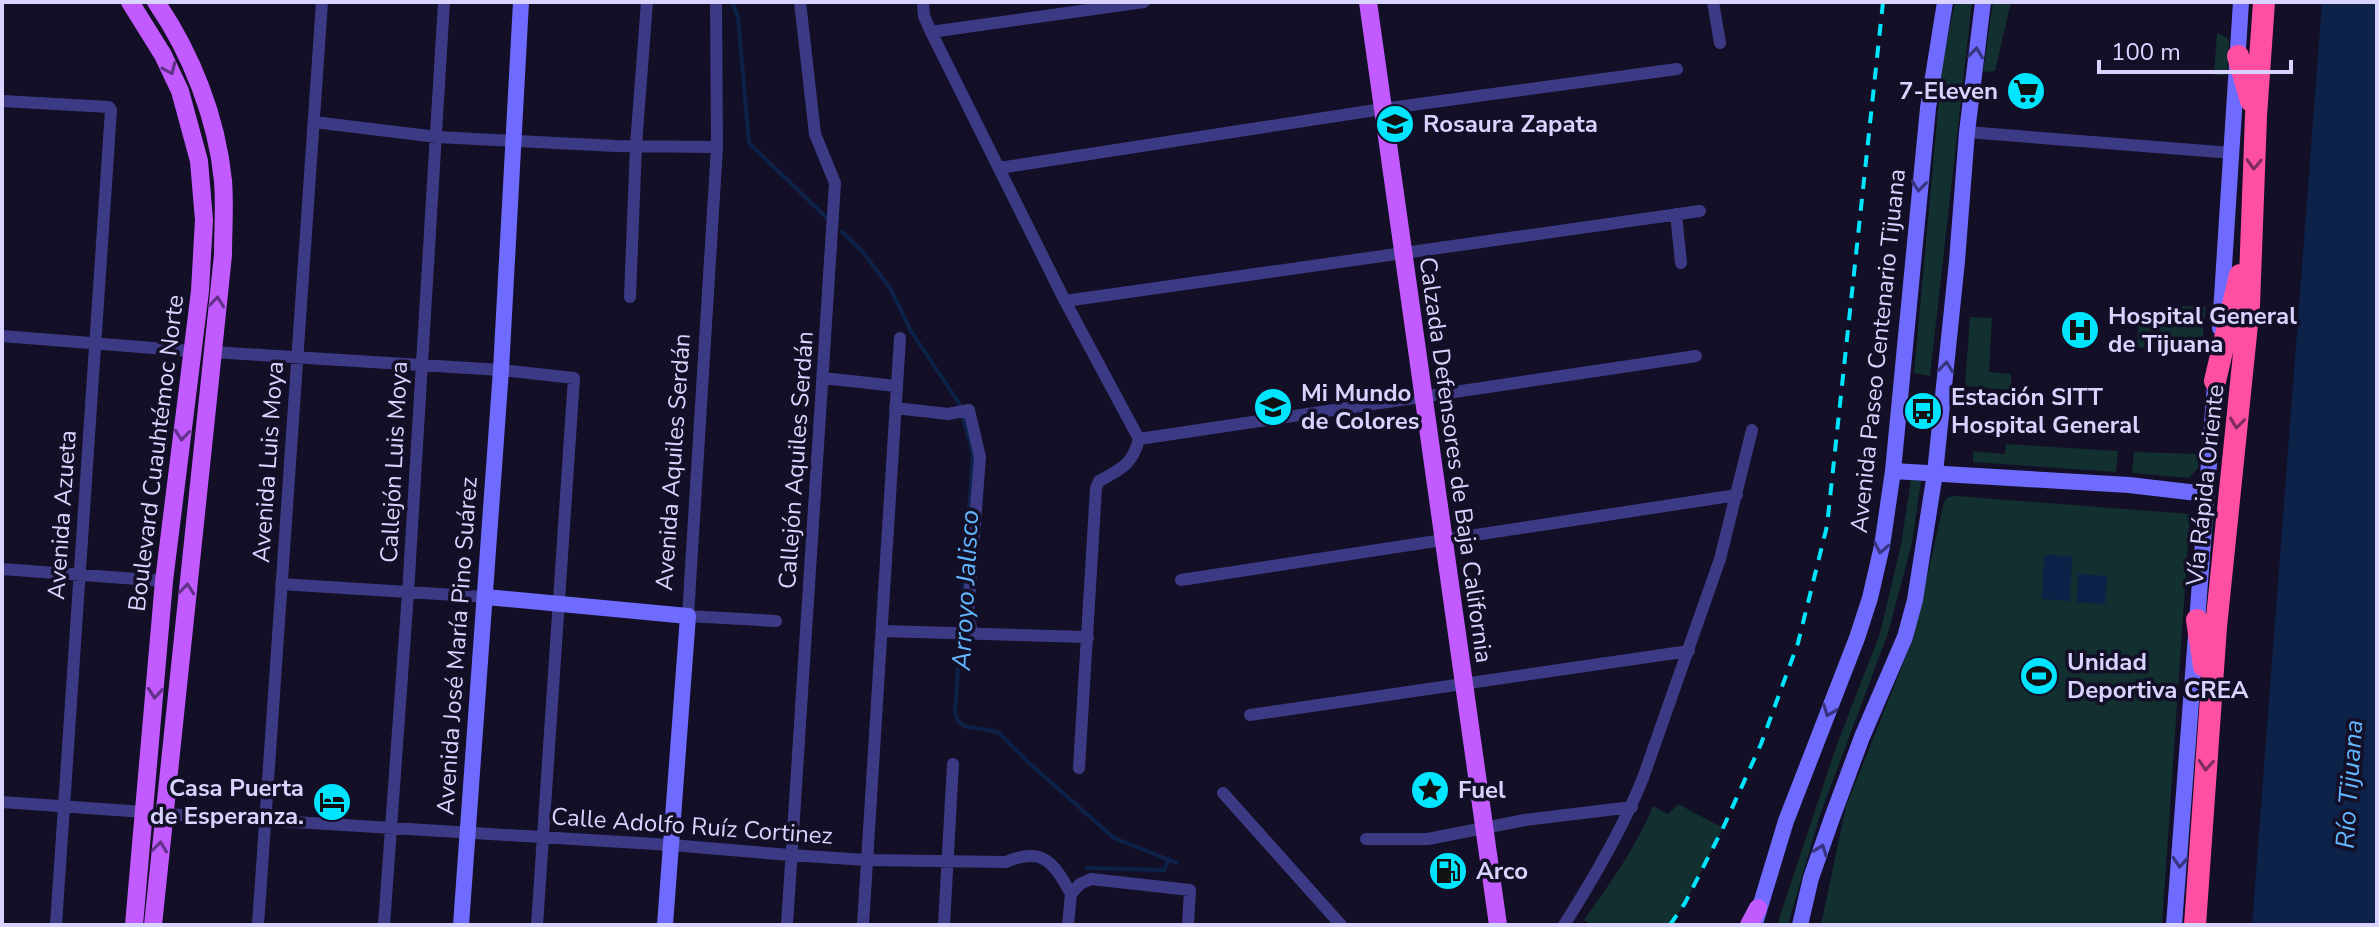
<svg xmlns="http://www.w3.org/2000/svg" width="2379" height="927" viewBox="0 0 2379 927" font-family="'Nunito Sans',sans-serif">
	<rect width="100%" height="100%" fill="#130f26"/>
	<!-- green -->
	<path fill="#12302f" d="M1955,2H1972L1930,376L1914,373L1942,66Z
		M1993,2H2011L1995,71L1983,72Z
		M2217,33L2227,38L2229,42L2227,75H2214Z
		M2182,306L2206,307L2201,353L2137,347L2139,318L2181,321Z
		M1970,317L1992,318L1989,372L2011,374V390L1965,386Z
		M2006,444L2118,451L2116,472L1973,462V451L2005,454Z
		M2134,452L2198,454V468L2189,478L2132,473Z
		M1911,480L1921,481L1912,543L1888,633L1820,815L1788,925H1777L1836,747L1880,633L1901,545Z
		M1956,496L2190,514L2162,925H1821L1846,806L1913,639L1944,502L1948,497Z
		M1678,804L1723,828L1685,903L1670,925H1592L1584,920C1610,883 1636,848 1653,806L1668,814Z"/>
	<!-- water -->
	<path fill="#0c2248" d="M2322,2H2377V925H2252Z
		M2044,555L2072,556L2070,601L2042,599Z
		M2078,574L2107,576L2105,604L2077,602Z"/>
	<g fill="none" stroke-linecap="round" stroke-linejoin="round">
		<!-- stream -->
		<path stroke="#0c2248" stroke-width="4" d="M732,2L738,17L749,143L829,220
			M842,232L862,251L890,288L911,331L959,403L973,454L955,712L958,721L964,726L998,732L1029,763L1114,838L1177,863
			M1087,868L1164,870L1169,859"/>
		<!-- street -->
		<path stroke="#3d3a85" stroke-width="12" d="M716,2L717,147L688,616L776,621
			M923,2L924,16L931,32L1065,301L1139,439
			M1713,2L1720,43
			M931,32L1144,2
			M2,101L109,107L111,110L56,925
			M314,122L437,137L615,146L717,147
			M1967,132L2232,153
			M999,168L1382,109L1677,69
			M1676,214L1681,263
			M630,297L636,145L647,2
			M1065,301L1700,211
			M2,336L191,351
			M212,352L501,370L574,378L537,925
			M823,378L896,386
			M895,408L948,414L969,410L980,457L968,614L972,633
			M1139,439L1696,356
			M2,569L164,581
			M1181,580L1737,495
			M281,584L486,597
			M883,631L1088,637
			M1250,715L1689,651
			M1079,768L1096,488L1099,481C1120,470 1133,464 1139,439
			M1223,793L1341,925
			M2,802L144,812
			M164,814L671,845L790,855L866,860L1006,862C1043,846 1054,863 1071,894L1080,884L1091,879L1190,890L1188,925
			M1366,839H1428L1525,820L1632,807
			M258,925L322,2
			M384,925L408,593L444,2
			M787,925L835,183L815,134L800,2
			M863,925L900,338
			M944,925L953,764
			M1068,925L1071,894
			M1564,925C1594,878 1622,830 1643,778L1720,559L1752,430"/>
		<!-- secondary -->
		<path stroke="#6f6bff" stroke-width="16" d="M2220,328L2241,2
			M1893,471L2129,485L2206,494
			M486,597L688,616L665,925
			M1756,920L1786,821L1857,638L1870,598L1882,546L1893,471L1928,108L1945,2
			M461,925L501,370L521,2
			M1800,925L1811,878L1832,818L1862,737L1905,637L1915,600L1935,473L1957,261L1967,132L1983,2
			M2174,925L2216,371"/>
		<!-- primary -->
		<path stroke="#c25bff" stroke-width="18" d="M130,2L163,55L180,91L199,161L204,220L200,291L164,581L134,925
			M1368,2L1498,925
			M153,925L223,255C223,230 225,205 223,181C217,118 191,53 156,2
			M1749,925L1758,908"/>
		<!-- highway -->
		<path stroke="#ff4fa3" stroke-width="22" d="M2238,56L2251,101
			M2215,381L2240,275
			M2197,620L2204,666
			M2195,925L2216,627L2249,305L2256,116L2264,2"/>
		<!-- rail -->
		<path stroke="#00e5ff" stroke-width="4" stroke-dasharray="12 10" stroke-linecap="butt" d="M1670,925L1685,903L1723,828L1761,744L1798,643L1827,526L1883,2"/>
	</g>
	<!-- one-way arrows -->
	<defs><path id="oneway-chevron" d="M-2-3.5L2.5 0L-2 3.5" fill="none" stroke-width="1.6" stroke-linecap="round" stroke-linejoin="round" transform="scale(2)"/></defs>
	<g stroke="#38347d">
		<use href="#oneway-chevron" transform="translate(1976 53) rotate(-83)"/>
		<use href="#oneway-chevron" transform="translate(1919 186) rotate(96)"/>
		<use href="#oneway-chevron" transform="translate(1946 367) rotate(-84)"/>
		<use href="#oneway-chevron" transform="translate(1881 548) rotate(101)"/>
		<use href="#oneway-chevron" transform="translate(1829 711) rotate(111)"/>
		<use href="#oneway-chevron" transform="translate(1821 850) rotate(-70)"/>
		<use href="#oneway-chevron" transform="translate(2180 862) rotate(94)"/>
	</g>
	<g stroke="#623188">
		<use href="#oneway-chevron" transform="translate(170 69) rotate(66)"/>
		<use href="#oneway-chevron" transform="translate(217 302) rotate(-84)"/>
		<use href="#oneway-chevron" transform="translate(182 435) rotate(96)"/>
		<use href="#oneway-chevron" transform="translate(187 589) rotate(-84)"/>
		<use href="#oneway-chevron" transform="translate(155 693) rotate(95)"/>
		<use href="#oneway-chevron" transform="translate(160 847) rotate(-83)"/>
	</g>
	<g stroke="#7d2c5e">
		<use href="#oneway-chevron" transform="translate(2254 164) rotate(92)"/>
		<use href="#oneway-chevron" transform="translate(2237 423) rotate(97)"/>
		<use href="#oneway-chevron" transform="translate(2206 765) rotate(94)"/>
	</g>
	<!-- icons -->
	<defs>
		<g id="supermarket-disc" transform="scale(2)"><circle r="9.5" fill="#00e5ff" stroke="#130f26"/><path d="M-6-5.5h2.5l.6 2H6L4.5 2H-2.5L-4.4-4H-6ZM-1.5 3.2a1.3 1.3 0 1 0 .1 0ZM3 3.2a1.3 1.3 0 1 0 .1 0Z" fill="#111"/></g>
		<g id="school-disc" transform="scale(2)"><circle r="9.5" fill="#00e5ff" stroke="#130f26"/><path d="M0-5L7-2L0 1L-7-2ZM-4 1L0 2.5L4 1V4Q0 6-4 4Z" fill="#111"/></g>
		<g id="hospital-disc" transform="scale(2)"><circle r="9.5" fill="#00e5ff" stroke="#130f26"/><path d="M-5-5h3v3.5h4V-5h3V5h-3V1.5h-4V5h-3Z" fill="#111"/></g>
		<g id="bus-disc" transform="scale(2)"><circle r="9.5" fill="#00e5ff" stroke="#130f26"/><path d="M-5-6H5V4H4V6H2V4H-2V6H-4V4H-5ZM-3.5-4V0h7V-4ZM-3.5 1.2v1.5H-2V1.2ZM2 1.2v1.5H3.5V1.2Z" fill="#111"/></g>
		<g id="stadium-disc" transform="scale(2)"><circle r="9.5" fill="#00e5ff" stroke="#130f26"/><path d="M0-5a6.5 5 0 1 0 0 10a6.5 5 0 1 0 0-10ZM-3.5-1.8h7v3.6h-7Z" fill="#111"/></g>
		<g id="sight-disc" transform="scale(2)"><circle r="9.5" fill="#00e5ff" stroke="#130f26"/><path d="M0-6L1.8-2.2L6-1.7L2.9 1.2L3.7 5.4L0 3.3L-3.7 5.4L-2.9 1.2L-6-1.7L-1.8-2.2Z" fill="#111"/></g>
		<g id="hotel-disc" transform="scale(2)"><circle r="9.5" fill="#00e5ff" stroke="#130f26"/><path d="M-6-4.5h1.5V1H6V5H4.5V3h-9V5H-6ZM-4 0a1.8 1.8 0 1 1 3.6 0ZM.5 0V-2.5h3Q6-2.5 6 0Z" fill="#111"/></g>
		<g id="fuel-disc" transform="scale(2)"><circle r="9.5" fill="#00e5ff" stroke="#130f26"/><path d="M-5.5-6h7V0h2V4h1.3V-2.5L3-4.5l.8-.8L6-3V5H2.5V1h-1V6h-7ZM-4.2-4.7v3.2H.2V-4.7Z" fill="#111"/></g>
	</defs>
	<g fill-rule="evenodd">
		<use href="#supermarket-disc" x="2026" y="91"/>
		<use href="#school-disc" x="1395" y="124"/>
		<use href="#hospital-disc" x="2080" y="330"/>
		<use href="#school-disc" x="1273" y="407"/>
		<use href="#bus-disc" x="1923" y="411"/>
		<use href="#stadium-disc" x="2039" y="676"/>
		<use href="#sight-disc" x="1430" y="790"/>
		<use href="#hotel-disc" x="332" y="802"/>
		<use href="#fuel-disc" x="1448" y="871"/>
	</g>
	<g text-anchor="middle" stroke-width="7" stroke-linejoin="round" paint-order="stroke">
		<!-- poi labels -->
		<g font-size="24" font-weight="bold" fill="#d9d4ff" stroke="#130f26" text-anchor="start">
			<text x="1998" y="99" text-anchor="end">7-Eleven</text>
			<text x="1423" y="132">Rosaura Zapata</text>
			<text x="2108" y="324">Hospital General<tspan x="2108" dy="28">de Tijuana</tspan></text>
			<text x="1301" y="401">Mi Mundo<tspan x="1301" dy="28">de Colores</tspan></text>
			<text x="1951" y="405">Estación SITT<tspan x="1951" dy="28">Hospital General</tspan></text>
			<text x="2067" y="670">Unidad<tspan x="2067" dy="28">Deportiva CREA</tspan></text>
			<text x="304" y="796" text-anchor="end">Casa Puerta<tspan x="304" dy="28">de Esperanza.</tspan></text>
			<text x="1458" y="798">Fuel</text>
			<text x="1476" y="879">Arco</text>
		</g>
		<!-- street labels -->
		<g font-size="24" fill="#d9d4ff" stroke="#130f26">
			<text transform="translate(1878 351) rotate(-84)" y="8">Avenida Paseo Centenario Tijuana</text>
			<text transform="translate(156 453) rotate(-83)" y="8">Boulevard Cuauhtémoc Norte</text>
			<text transform="translate(796 460) rotate(-86)" y="8">Callejón Aquiles Serdán</text>
			<text transform="translate(1456 460) rotate(82)" y="8">Calzada Defensores de Baja California</text>
			<text transform="translate(268 462) rotate(-86)" y="8">Avenida Luis Moya</text>
			<text transform="translate(394 462) rotate(-87)" y="8">Callejón Luis Moya</text>
			<text transform="translate(673 462) rotate(-86)" y="8">Avenida Aquiles Serdán</text>
			<text transform="translate(2205 485) rotate(-84)" y="8">Vía Rápida Oriente</text>
			<text transform="translate(62 515) rotate(-86)" y="8">Avenida Azueta</text>
			<text transform="translate(457 646) rotate(-86)" y="8">Avenida José María Pino Suárez</text>
			<text transform="translate(692 826) rotate(4)" y="8">Calle Adolfo Ruíz Cortinez</text>
		</g>
		<!-- water labels -->
		<g font-size="26" font-style="italic" fill="#62b6ff" stroke="#130f26">
			<text transform="translate(965 590) rotate(-87)" y="9">Arroyo Jalisco</text>
			<text transform="translate(2349 784) rotate(-86)" y="9">Río Tijuana</text>
		</g>
	</g>
	<!-- border -->
	<rect width="2379" height="927" fill="none" stroke="#d9d4ff" stroke-width="8"/>
	<!-- scale -->
	<path d="M2099 60v12h192v-12" fill="none" stroke="#d9d4ff" stroke-width="4"/>
	<text x="2111" y="60" font-size="24" fill="#d9d4ff" stroke="#130f26" stroke-width="6" paint-order="stroke">100 m</text>
</svg>
